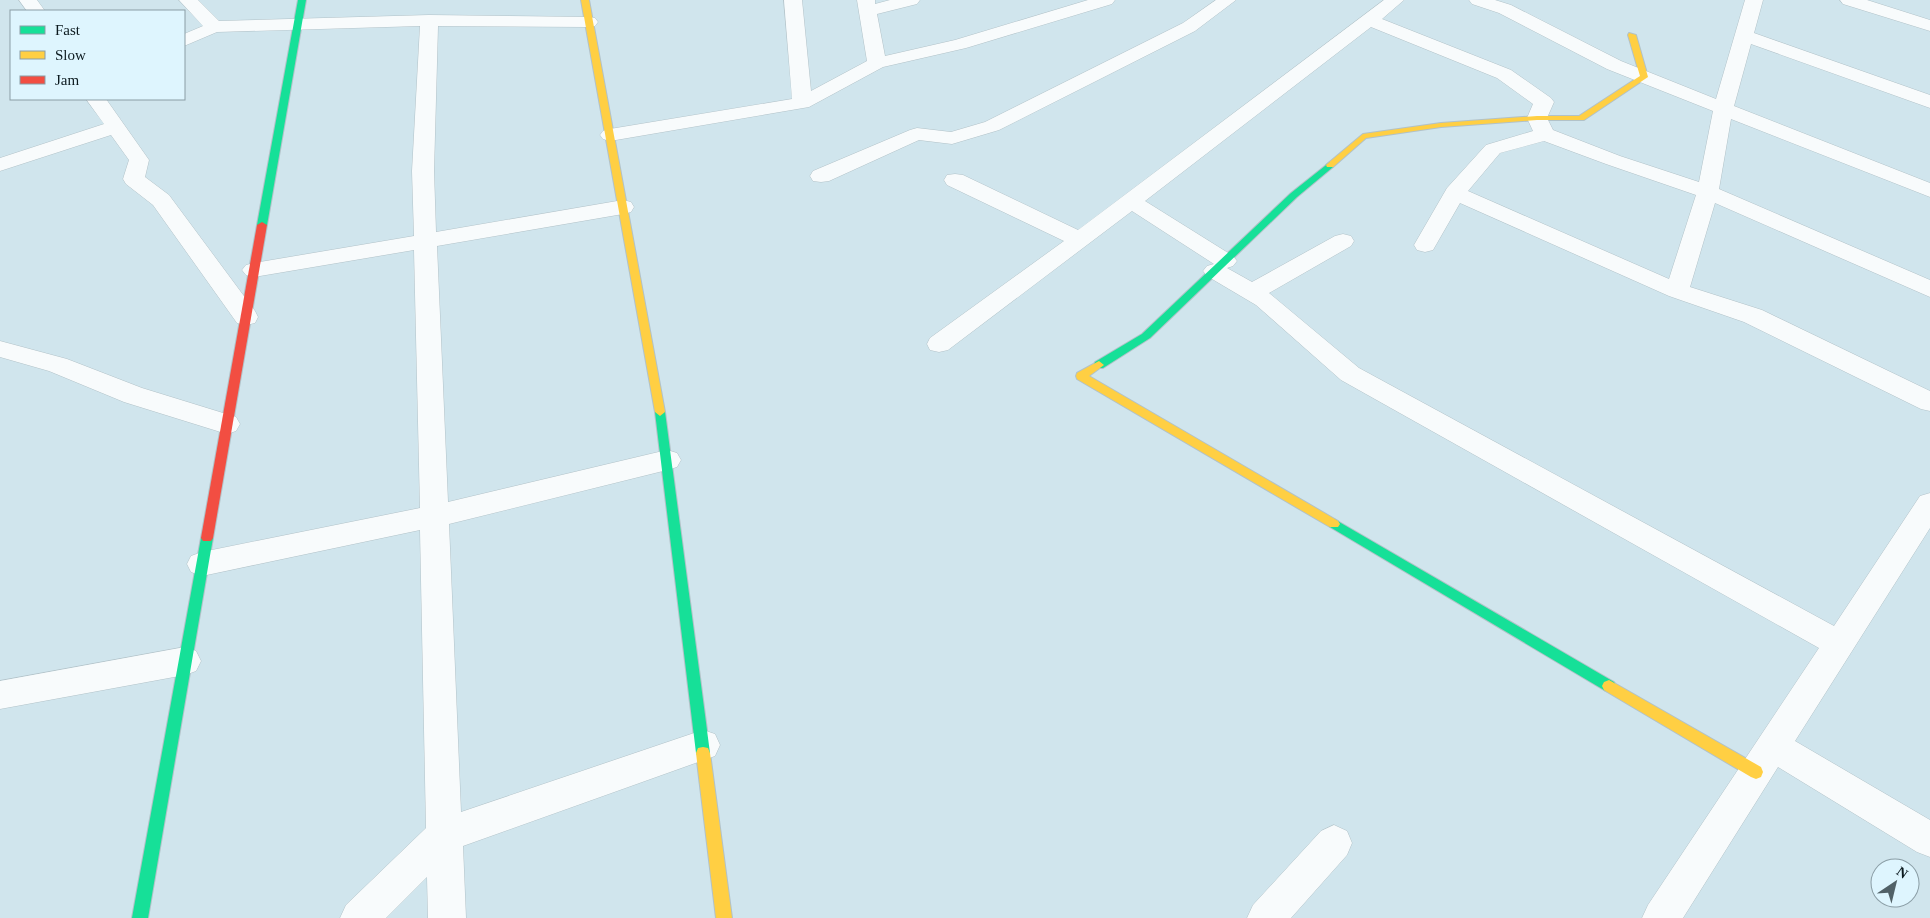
<svg xmlns="http://www.w3.org/2000/svg" width="1930" height="918" viewBox="0 0 1930 918" font-family="'Times New Roman',serif">
	<rect width="100%" height="100%" fill="#d0e5ed"/>
	<g fill="none" stroke-linecap="round" stroke-linejoin="round">
		<!-- street casing -->
		<g stroke="#b2c2c8" stroke-width="1">
			<path id="street" d="M19,0H37L45,11H27Z
				M179,0H198L219,21L429,15L589,17L595,18L598,22L595,26L589,27L438,26L434,171L436,232L623,200L631,202L634,207L631,212L623,214L437,246L448,502L667,450L677,453L681,460L677,467L667,470L449,524L461,812L703,730L715,734L720,745L715,756L463,846L466,918H428L427,877L386,918H340L346,905L426,828L420,530L202,576L191,572L187,564L191,556L202,552L420,508L414,250L254,277L246,275L242,270L246,265L254,263L414,236L412,171L420,26L217,32L184,46V34L203,26Z
				M784,0H802L811,91L867,61L857,0H875V4L890,0H920L917,4L877,14L885,56L955,40L1088,0H1115L1112,4L966,48L883,67L809,107L610,141L603,139L600,135L603,131L610,129L792,99Z
				M1216,0H1236L1195,31L999,130L952,144L919,140L829,181L821,182L813,181L810,176L813,171L910,130L917,128L951,132L985,122L1183,23Z
				M1384,0H1404L1382,19L1511,70L1551,98L1554,102L1547,118L1553,130L1620,156L1699,182L1713,111L1607,69L1499,13L1472,4L1469,0H1495L1511,5L1621,61L1716,99L1745,0H1763L1754,33L1930,95V108L1751,44L1734,106L1930,183V197L1731,119L1719,189L1930,280V297L1715,203L1690,287L1762,310L1930,391V411L1921,409L1744,322L1669,296L1460,203L1433,250L1425,252L1417,250L1414,245L1447,188L1486,145L1533,131L1527,118L1533,104L1497,78L1371,27L1145,201L1233,256L1237,261L1233,266L1227,268L1252,282L1335,236L1343,234L1351,236L1354,241L1351,246L1269,293L1359,368L1834,626L1920,496L1930,493V528L1795,741L1930,820V857L1917,852L1778,767L1683,918H1642L1648,905L1819,648L1341,380L1256,305L1207,276L1203,271L1207,266L1214,264L1132,211L948,350L939,352L930,350L927,344L930,338L1064,241L947,185L944,180L947,175L955,174L963,175L1078,230ZM1544,141L1606,164L1696,195L1669,279L1468,191L1500,153Z
				M1840,0H1867L1930,20V31L1843,4Z
				M86,99H106L149,160L145,177L169,195L255,311L258,317L255,323L246,325L237,323L153,205L126,184L123,179L129,160L111,135L0,171V158L104,124Z
				M0,341L67,359L142,388L236,417L240,424L236,431L227,434L124,402L49,371L0,357Z
				M185,647L196,651L201,661L196,671L185,675L0,709V681Z
				M1334,825L1347,831L1352,843L1347,855L1291,918H1247L1253,905L1321,831Z"/>
		</g>
		<!-- fast casing -->
		<g stroke="#b2c2c8" stroke-width="2">
			<path id="fast" d="M298,0H306L267,225L262,228L257,225Z
				M1330,162L1333,163V167L1297,197L1150,338L1103,368H1095L1094,365L1095,362L1142,334L1291,193Z
				M660,408L665,412L710,753L708,758L703,759L698,758L696,753L655,412Z
				M1334,519L1614,682L1616,686L1614,690L1609,692L1604,690L1330,527L1328,524L1330,521Z
				M207,533L211,535L213,538L148,918H132L201,538L203,535Z"/>
		</g>
		<!-- slow casing -->
		<g stroke="#b2c2c8" stroke-width="2">
			<path id="slow" d="M581,0H589L665,412L660,416L655,412Z
				M1629,33L1636,35L1648,77L1584,120H1537L1441,127L1366,138L1333,167H1327L1326,165L1363,134L1441,123L1537,116H1579L1640,76L1628,35Z
				M1099,361L1104,365L1089,376L1338,521L1340,524L1338,527H1330L1077,379L1076,376L1077,373Z
				M1609,680L1761,767L1763,772L1761,777L1756,779L1751,777L1604,690L1602,686L1604,682Z
				M703,747L708,748L710,753L732,918H716L696,753L698,748Z"/>
		</g>
		<!-- jam casing -->
		<g stroke="#b2c2c8" stroke-width="2">
			<path id="jam" d="M262,222L267,225L213,538L211,541H203L201,538L257,225Z"/>
		</g>
		<!-- street -->
		<use href="#street" fill="#f8fbfc" fill-rule="evenodd"/>
		<!-- fast -->
		<use href="#fast" fill="#16e098" fill-rule="evenodd"/>
		<!-- slow -->
		<use href="#slow" fill="#ffcf43" fill-rule="evenodd"/>
		<!-- jam -->
		<use href="#jam" fill="#f24e42" fill-rule="evenodd"/>
	</g>
	<!-- legend -->
	<rect x="10" y="10" width="175" height="90" fill="#def5fe" stroke="#8a9da5"/>
	<rect x="20" y="26" width="25" height="8" fill="#16e098" stroke="#8a9da5"/>
	<text x="55" y="35" font-size="15" fill="#0c1a1f">Fast</text>
	<rect x="20" y="51" width="25" height="8" fill="#ffcf43" stroke="#8a9da5"/>
	<text x="55" y="60" font-size="15" fill="#0c1a1f">Slow</text>
	<rect x="20" y="76" width="25" height="8" fill="#f24e42" stroke="#8a9da5"/>
	<text x="55" y="85" font-size="15" fill="#0c1a1f">Jam</text>
	<!-- north arrow -->
	<g transform="translate(1895 883) rotate(35)"><circle r="24" fill="#def5fe" stroke="#8a9da5"/>
	<path d="M0-4L9 19L0 12L-9 19Z" fill="#516167"/>
	<text y="-8" font-size="14" font-weight="bold" text-anchor="middle" fill="#0c1a1f">N</text>
	</g>
</svg>
